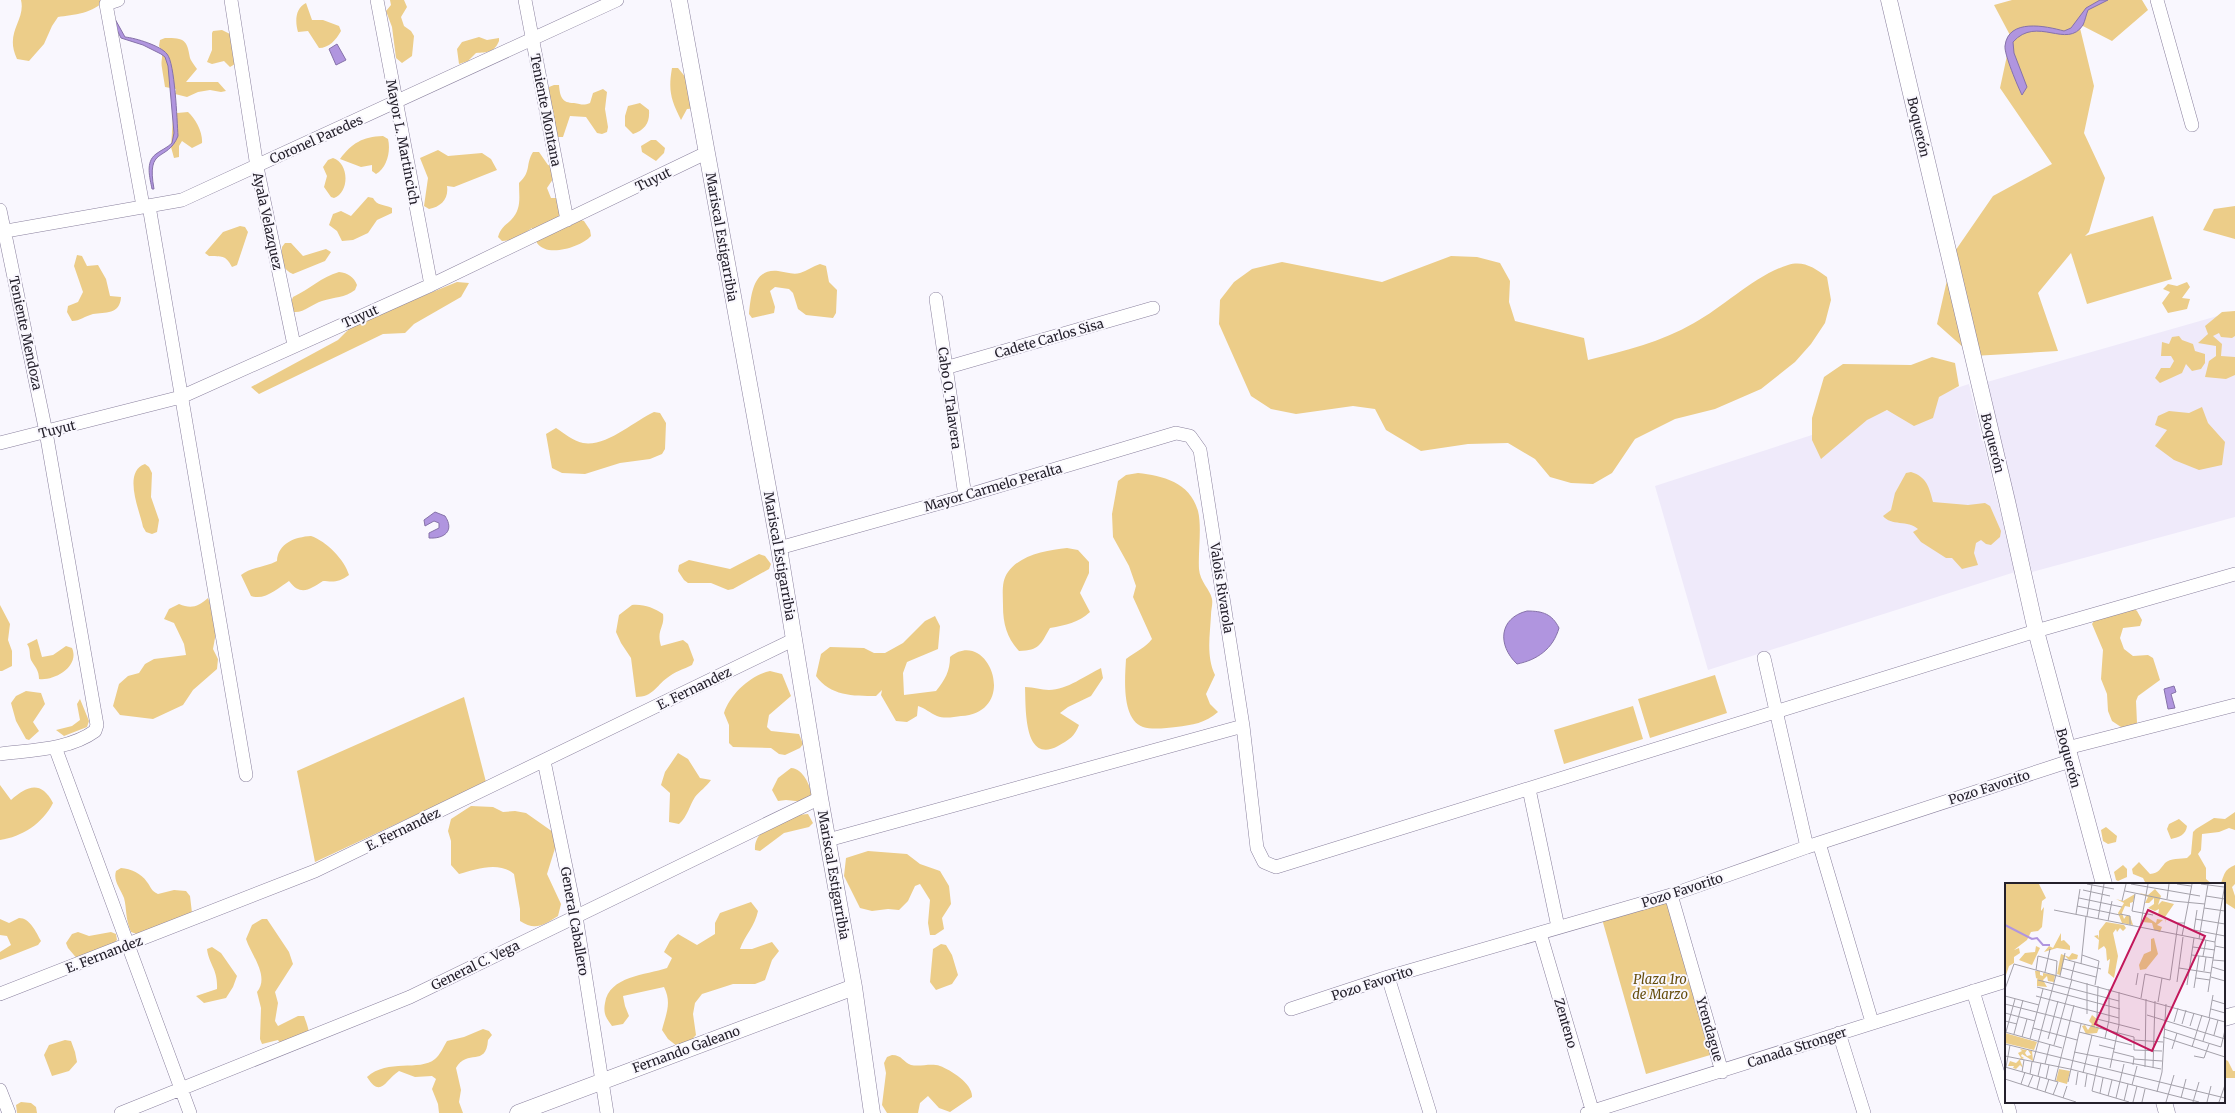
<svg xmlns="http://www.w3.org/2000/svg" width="2235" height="1113" viewBox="0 0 2235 1113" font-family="Merriweather,serif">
	<rect width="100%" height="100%" fill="#f9f7fe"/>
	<!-- built -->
	<path fill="#efeafa" d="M2235,311V517L2032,572L1987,391V382Z
		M1969,384L2015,572L1708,670L1655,486Z"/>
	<!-- green -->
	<path fill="#eccd89" d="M21,0H104C95,13 73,15 58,17L52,26L44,44L29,61L17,59C4,32 26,21 21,0Z
		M390,0H404L407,7L401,17L404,26L411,31L414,36L412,56L402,63L396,58L392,27L386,11L391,5Z
		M2012,0H2142L2148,10L2112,41L2079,24L2094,86L2084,133L2105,178L2089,232L2085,236L2153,216L2172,279L2087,304L2071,253L2038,293L2058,351L1973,356L1937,324L1953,254L1993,196L2052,164L2000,88L2011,37L1994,5Z
		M306,3L312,20H323L339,26L341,31C336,40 329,48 319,48L308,31L298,32C295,22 295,8 306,3Z
		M222,30L230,34L235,64L230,67L224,61L212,64L207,62L212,50V33L213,31Z
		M479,37L487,40L499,38V41C494,53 487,52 476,53L468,61L459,64L457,49L462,42Z
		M165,38C185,38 187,40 190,58C191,61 195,66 197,69L186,82H218L226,91L221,92L210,90L198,92L187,97L175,94L176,89L165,87C164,80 163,75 162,68C160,58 165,58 159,46L160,40Z
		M672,68H678L687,79L698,108L687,109L681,120C671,100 668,91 672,68Z
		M554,85H559C560,97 562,103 574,103C581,104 583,106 590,103L593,93L603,89L607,92L605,109L608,127L607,132L602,134L597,133L586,117L570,116L563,137H558L549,99V87Z
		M640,103L649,110C650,123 645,130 633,134L625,126V116L628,106Z
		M188,112C196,119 203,133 202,143L192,148L182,141L179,146V157L174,158L171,147L173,117L177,113Z
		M383,136L388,139C391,151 387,168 376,174L372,171V165L361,167L340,159C352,143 362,137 383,136Z
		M651,140H656L665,148L664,153L656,161L642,152L641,146Z
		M438,150L448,156L482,153L491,159L497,170L454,187L447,186C449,199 441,207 429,209L424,206L428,178L420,158Z
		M533,152H539L548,165L553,166V179L547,188L551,198H557L578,219L584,221L590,230L591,236C581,247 547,258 537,243C535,239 534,232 532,228L514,240L502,241L498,237C501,227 505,226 511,220C522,209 519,197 519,183C532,171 525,165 533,152Z
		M333,158C349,163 350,192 334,198L331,197L324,187L327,176L323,167L328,160Z
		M368,197L373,198C377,206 384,204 392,208V213L377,220L368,233L353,240L342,241L337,231L329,225L333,214L341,211L351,216Z
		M2235,206V239L2203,230L2214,209Z
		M240,226L245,227L248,232L237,265L232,267C225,254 222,257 209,256L205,253L223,232Z
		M285,243H291L303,256L326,249L331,252L325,261L293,274C281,269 281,259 282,247Z
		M77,255L82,256L87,266L98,265L106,279L110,296L121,297C120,315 105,312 93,314C85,316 80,321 72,321L67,312L68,306L78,302L83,292L74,266Z
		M1451,256L1477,257L1500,263L1510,281L1509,302L1515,321L1584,338L1588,360C1625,351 1661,342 1694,323C1724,307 1755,275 1788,265C1803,260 1815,268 1827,277L1831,300L1825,323L1811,344L1795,362L1761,389L1715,409L1675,419L1635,439L1612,473L1593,484L1571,483L1550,477L1535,459L1508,443L1468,444L1421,451L1386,430L1375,409L1353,406L1296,414L1271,409L1251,396L1219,324L1220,300L1234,282L1252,269L1282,262L1382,282Z
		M820,264L826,266L829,282L837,290L836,313L833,318L806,315L798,309L793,293L789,289L775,287L770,291L775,307L774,313L752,318L749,314C751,295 753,268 778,271C785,272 793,275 800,273C807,271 813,266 820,264Z
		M339,272C348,273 354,277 357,285L355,290C345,298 334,297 322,301C312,304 304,313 294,312L291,302L293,297C310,289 321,277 339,272Z
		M457,282L469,283L461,297L414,324L405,333L383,334L259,394L251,387L338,340L354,324Z
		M2187,282L2190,287L2182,298L2190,299L2187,309L2168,313L2162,303L2170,292L2163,289L2168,284L2177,286Z
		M2235,311V336L2232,338L2221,337L2219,333L2213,336L2222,344L2221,356L2235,357V375L2226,379L2205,377L2209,361L2216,356V346L2198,343L2208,334L2205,326L2222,312Z
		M2179,336L2182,340L2193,344L2195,351L2205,354V363L2201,369L2192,371L2186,364L2182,373L2160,383L2155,378L2161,368H2170L2174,361L2171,356H2161L2162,342L2169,344L2172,337Z
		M1932,357L1955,363L1959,386L1939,397L1933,418L1914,426L1887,410L1867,420L1821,459L1812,440V418L1824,377L1843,364L1911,365Z
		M2202,407L2208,423L2225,442L2222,465L2199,470L2174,460L2155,446L2167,430L2155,425L2158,416L2169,411L2189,413Z
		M654,412L660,413L666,423L665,449L662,454L650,459L620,463L585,474L562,473L552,468L546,434L556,428C564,433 573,441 583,443C607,447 634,421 654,412Z
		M145,464L149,467L152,473L151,497L159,520L157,532L152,534L146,532L143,527C140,511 122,472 145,464Z
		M1911,472C1927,477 1929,487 1933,502L1968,505L1985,503L1990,506L2001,531L2000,537L1991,545L1986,544L1981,540L1976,543L1974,553L1978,565L1962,569L1952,558H1946L1921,542L1913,532L1918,529C1908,520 1891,526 1883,516L1891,510L1895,493L1906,473Z
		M1138,473C1163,476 1190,482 1198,511C1202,527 1198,551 1199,569C1200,582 1210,589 1212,599C1213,604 1211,610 1211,615C1210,635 1206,656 1215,675L1206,694L1210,704L1218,712C1205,723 1193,725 1176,727C1167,728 1152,730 1143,727C1121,719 1125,677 1126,659C1135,652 1145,648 1152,639L1133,597L1136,586L1129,566L1113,537L1112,514L1118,481L1126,475Z
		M311,536C326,541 345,560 349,575C339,582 335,582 323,581C310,589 301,597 289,581C278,588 265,601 251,596L241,575C251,567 266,567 277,561C278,543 295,537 311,536Z
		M1067,548L1078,550L1089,562V573L1080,593L1090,612C1078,623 1066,625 1050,628C1040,645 1040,650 1019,651C1007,638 1003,624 1003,606C1003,595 1001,581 1008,572C1020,555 1047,550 1067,548Z
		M759,554L765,556L771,564L769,569L733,589L728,590L711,583H688L684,580L678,571L679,565L689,560L730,569Z
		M208,598C213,609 211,618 217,627L213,649L218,659L217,669L193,690L183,705L153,719L120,715L113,706L119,684L128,676L139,673L145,664L154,659L186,655L184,644L174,623L164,619L169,609L179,604C191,609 198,607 208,598Z
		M0,605L10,624L8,640L12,651V666L2,671H0Z
		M632,605C644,604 654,608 663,614C665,628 656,629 661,646L683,640L688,644L694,660L692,665C684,669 674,672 667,678C656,686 653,697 636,697L631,658L621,643L616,632L619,615Z
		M2132,607L2137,611L2142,620L2140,626L2123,628L2120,638L2124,649L2133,656L2148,655L2153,658L2160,680L2138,696L2136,701L2137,723L2132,728L2121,727L2112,721L2108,711L2107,694L2101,679L2103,650L2092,624L2095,619Z
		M935,616L940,626L938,649L907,662L903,673L904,695L936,691C945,680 950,671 950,657C988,626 1021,712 961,716C954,717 944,719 937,716C930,713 925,708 918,706L917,716L907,722L896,721L881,695L882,690L876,696C853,696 830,696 816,676L821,654L830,647L864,648L874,653H885L903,643L925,621Z
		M37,639L42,657L53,655L66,646L72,648C80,666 55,681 39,679C39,670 35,667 31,660C29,655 31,649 27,644Z
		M1101,668L1103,678L1091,696L1068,707L1060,713L1079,725C1075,736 1069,740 1058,746C1023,765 1026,706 1025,687C1034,687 1041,690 1049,690C1067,690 1086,675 1101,668Z
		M770,671L782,674L791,696L769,715L767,727L771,731L799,734L803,744L800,748L785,755L779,754L771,748L733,747L729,743V725L724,713C730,694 751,675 770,671Z
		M1715,675L1727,713L1650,738L1638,699Z
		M26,691L41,693L45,704L33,722L39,731L29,740L26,739L16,721L11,703L16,696Z
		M464,697L486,782L315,862L297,771Z
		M80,699L89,721L87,727L64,736L56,730L72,726L80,720L77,704Z
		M1633,706L1643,739L1564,764L1554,730Z
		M678,753L688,759L700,778L711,780C706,787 700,791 695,797C689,806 688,816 679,824L669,822L670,793L661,785L665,772Z
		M791,768C804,769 809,785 813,796L805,802L786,800L778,801L772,790L778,778Z
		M0,785L11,800C27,786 41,780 53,803C43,823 22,837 0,840Z
		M471,806L493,807L503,812L515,811L526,813L553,832L557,842L547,874L561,904L558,916C544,925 535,931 520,921V909L514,874C499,861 476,869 459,874L451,865V841L448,831L451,819Z
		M2235,812V830L2229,828L2219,832L2202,834L2201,850L2198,854L2206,868V879L2212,884H2146L2143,878L2133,874L2132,869L2139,862L2150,874C2159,873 2160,869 2165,863C2170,858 2181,859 2187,858L2191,854L2193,832L2196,829L2214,818L2225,819Z
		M808,814L813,823L809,827L784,833L760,851L755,850C753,827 789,815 808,814Z
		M2179,819L2187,826C2186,835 2179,837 2171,839L2167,829L2169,824Z
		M2106,827L2117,836L2116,842L2108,844L2103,841L2101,830Z
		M868,851L907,854L920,864L940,871L949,886L951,904L942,918L944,929L935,935H930L928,923L930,900L920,884L915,886L908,901L899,910L888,909L872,911L860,908L844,876L846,858Z
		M2123,865L2127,869V877L2118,881L2116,880L2114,872Z
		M2235,865V884L2232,887L2235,896V909L2224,902V884H2218L2221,883C2225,873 2224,870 2235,865Z
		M121,868C131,869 141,873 147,882C151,887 151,891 158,894L174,890L186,891L190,896L192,913L137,934L131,932C125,918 127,909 124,898C120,888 113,881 116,871Z
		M1673,899L1717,1053L1646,1074L1602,919Z
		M751,902L758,911C755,926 745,935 740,949H752L772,942L779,951L772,960L765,980L755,984H733L702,994L695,1003L693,1014L696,1035L688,1044L677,1046L668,1039L662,1030C666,1014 672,1003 664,987L623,996L625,1006L629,1016L623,1024L612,1026C606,1018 603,1013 605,1003C609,976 646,975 667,968L672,958L664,952L670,941L678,934L697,945L715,934V923L720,913Z
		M19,918C30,918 36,932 41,941L38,945L0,960V952L11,945L7,936L0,935V919L9,923Z
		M262,919H267L289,952L293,964L275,992L278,1003L275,1021L278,1026L298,1016H304C314,1043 312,1047 285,1052L278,1040L262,1044L260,1039L261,1008L257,992C270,976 251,955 246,939L252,925Z
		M78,932L89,936L111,932L116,934L117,940L113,944L79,961L68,948L66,943L72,934Z
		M941,944L946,945L952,955L958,975L952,984L936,990L930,982L933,949Z
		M212,947L221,953L237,976L233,987L226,998L204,1003L196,996L217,989C218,969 209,965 207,949Z
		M483,1029L489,1031L492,1035L488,1040C486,1068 467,1048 456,1068L461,1090L459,1102L463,1113H439L438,1104L432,1089L436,1079L432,1076L415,1077L399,1071C385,1080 381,1099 367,1077C388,1058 419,1072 435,1059C440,1055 444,1046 447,1041L464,1037Z
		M65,1040L71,1041L75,1052L77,1062L69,1071L52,1076L44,1055L49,1045Z
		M892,1055C902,1055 903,1062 911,1065C920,1067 931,1063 940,1066C951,1070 973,1084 972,1097L950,1112L939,1108L928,1096L920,1103L918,1113H887L882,1105L886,1073L884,1063L887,1057Z
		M2224,1059L2228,1061L2233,1071H2235V1078H2224Z
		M21,1102L31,1103L36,1107L37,1113H17L16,1105Z"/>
	<!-- water -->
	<path fill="#b095df" stroke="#8672a9" d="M2100,0H2108L2088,10C2086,15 2085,21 2083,25C2067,50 2037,15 2013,42L2014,53L2027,87L2022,95C2018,87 2004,54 2005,46C2008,18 2046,26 2064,31L2071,28L2086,8Z
		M115,19L125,37C136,38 161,46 167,54C175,63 177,120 178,136C167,163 146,145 154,189H152C150,178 145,162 156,154C161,150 167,148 172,143L174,133L168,66L165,57L161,54L143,45L121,38L114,24Z
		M337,44L346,60L336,65L329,49Z
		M435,512L445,516C455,531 444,539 429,538V533L439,528V523L434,521L425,526L424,520Z
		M1527,611C1543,611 1552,614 1559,628C1553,649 1537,660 1517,664C1497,645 1499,618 1527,611Z
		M2174,686L2176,692L2171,694L2175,708L2168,709L2164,689Z"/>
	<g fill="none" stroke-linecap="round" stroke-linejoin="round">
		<!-- minor casing -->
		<g stroke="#8a819e" stroke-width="14">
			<path id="minor" d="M118,0L106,4L143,206
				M231,0L257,167L294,345
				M377,0L431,285
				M525,0L567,220
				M2157,0L2192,125
				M149,206L246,775
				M0,210L46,432L97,725L95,731C69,750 31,750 0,754
				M0,232L182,200L617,0
				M936,299L965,496
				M945,368L1153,308
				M0,443L181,397L431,285L706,153
				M779,548L965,496L1176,433L1190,436L1200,450L1243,726L1257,848L1264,862L1276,867L2036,631L2235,574
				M1764,658L1807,847
				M55,747L190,1113
				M2067,748L2235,705
				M544,761L576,916L607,1113
				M1529,789L1558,927
				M828,840L1243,726
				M1819,843L1872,1022
				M1671,895L1722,1072
				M1540,933L1593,1113
				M1388,977L1430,1113
				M1973,991L2006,1100
				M0,994L315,871L795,639
				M1291,1009L1388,977L1671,895L1807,847L2070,761
				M1839,1033L1864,1113
				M0,1090L9,1113
				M2007,1102L2010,1113
				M121,1113L410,997L820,798
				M1587,1113L2006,981"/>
		</g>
		<!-- tertiary casing -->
		<g stroke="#8a819e" stroke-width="17">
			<path id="tertiary" d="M679,0L779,548L820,798L854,987L872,1113
				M1889,0L2007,501L2036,631L2104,884
				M2224,1018L2235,1015
				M2164,1102L2167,1113
				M518,1113L854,987"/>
		</g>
		<!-- minor -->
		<use href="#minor" stroke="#fff" stroke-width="13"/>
		<!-- tertiary -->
		<use href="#tertiary" stroke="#fff" stroke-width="16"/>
	</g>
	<g text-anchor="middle" stroke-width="4" stroke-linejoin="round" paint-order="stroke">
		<!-- street labels -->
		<g font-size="13" fill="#24202b" stroke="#f9f7fe">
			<text transform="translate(546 110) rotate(79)" y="5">Teniente Montana</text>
			<text transform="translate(1919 127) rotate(77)" y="5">Boquerón</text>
			<text transform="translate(316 139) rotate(-24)" y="5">Coronel Paredes</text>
			<text transform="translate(403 142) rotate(79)" y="5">Mayor L. Martincich</text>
			<text transform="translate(653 179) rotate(-26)" y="5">Tuyut</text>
			<text transform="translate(268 221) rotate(78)" y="5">Ayala Velazquez</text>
			<text transform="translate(722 237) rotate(80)" y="5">Mariscal Estigarribia</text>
			<text transform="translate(360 316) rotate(-24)" y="5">Tuyut</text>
			<text transform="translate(26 333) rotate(78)" y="5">Teniente Mendoza</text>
			<text transform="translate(1049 338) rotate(-16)" y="5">Cadete Carlos Sisa</text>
			<text transform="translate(950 398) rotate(82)" y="5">Cabo O. Talavera</text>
			<text transform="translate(57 429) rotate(-14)" y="5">Tuyut</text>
			<text transform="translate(1993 443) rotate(76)" y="5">Boquerón</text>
			<text transform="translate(993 487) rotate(-16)" y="5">Mayor Carmelo Peralta</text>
			<text transform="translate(780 556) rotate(80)" y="5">Mariscal Estigarribia</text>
			<text transform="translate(1222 588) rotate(81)" y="5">Valois Rivarola</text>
			<text transform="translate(694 688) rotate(-26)" y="5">E. Fernandez</text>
			<text transform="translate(2069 758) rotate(75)" y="5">Boquerón</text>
			<text transform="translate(1989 787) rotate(-18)" y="5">Pozo Favorito</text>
			<text transform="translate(403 829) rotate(-26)" y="5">E. Fernandez</text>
			<text transform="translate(834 875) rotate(80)" y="5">Mariscal Estigarribia</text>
			<text transform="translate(1682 890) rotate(-18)" y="5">Pozo Favorito</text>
			<text transform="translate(575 921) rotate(80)" y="5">General Caballero</text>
			<text transform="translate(104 954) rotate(-21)" y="5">E. Fernandez</text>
			<text transform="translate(475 965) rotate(-26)" y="5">General C. Vega</text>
			<text transform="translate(1372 983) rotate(-18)" y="5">Pozo Favorito</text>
			<text transform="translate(1566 1023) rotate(74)" y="5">Zenteno</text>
			<text transform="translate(1710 1029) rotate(74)" y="5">Yrendague</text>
			<text transform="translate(1797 1047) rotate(-18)" y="5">Canada Stronger</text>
			<text transform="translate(686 1049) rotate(-20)" y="5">Fernando Galeano</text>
		</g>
		<!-- park labels -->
		<g font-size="13" font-style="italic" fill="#654d0b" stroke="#f9f7fe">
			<text x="1660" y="984">Plaza 1ro<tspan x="1660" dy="15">de Marzo</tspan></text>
		</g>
	</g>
	<!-- overview -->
	<g transform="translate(2005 883)">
		<rect width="220" height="220" fill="#f9f7fe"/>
		<path d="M0,1H34L41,15L37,18L36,26V28L39,24L37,44L33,48L26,49L22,57L9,67L14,65L15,70L9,74V80L4,83L0,95ZM150,6L156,13L153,22L157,18L169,21L160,34L161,40L159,34L153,33L154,26L150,28L143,25L149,21V15L144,20H140L143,14L134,10L143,12ZM130,11L128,19L125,20V24L120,23L117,30L119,36L121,33H125L128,42L117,40L113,30L119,20L111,16L118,18ZM139,32L151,40L152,36L158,37L152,42L157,44L155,49L149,47L147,40L138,39ZM101,39L119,42L121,45L118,48L115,45L112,49L111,46L108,50L113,73L109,95L103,90L105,76L102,78L101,66L99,63L93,67L94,57L89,53L93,52L94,56V48ZM56,50V58L59,57L65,63V67L52,65L39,69L44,63L48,65ZM149,55L153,71L141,86L135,87L134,82L139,71L146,68V56ZM31,63L35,65L27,82L14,77L20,70L30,69ZM67,70L73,72L72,76L64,77L60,73L55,92L52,91L56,71L64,74ZM30,88H35V92L38,93V90L50,92L49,99L43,98L42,93L38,97L42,104L32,103V96L35,97L31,95ZM87,132L92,136L93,141L90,140V145L92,143L94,145L92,150L81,151L77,143L80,142L83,147L87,141L84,138ZM0,150L32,159L29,167L0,160ZM15,166L22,167L20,170L22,173L26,172L23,167L27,168L28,178L17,171L16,173L19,175L15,177L18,185L15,182L11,186L8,185L9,183H3L5,178L11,180L16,175L13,170L17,168ZM54,186L65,188L62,201L51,198Z" fill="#eccd89"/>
		<path fill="none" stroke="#b095df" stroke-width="2" d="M0,42L27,56L32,55L38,62H45"/>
		<path fill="none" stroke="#a4a1aa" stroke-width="1" d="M82,1L109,6M126,1L195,13M172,1L186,3M196,1L219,4M78,7L105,13M120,8L168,18L200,21M130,11L127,28L148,32M201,13L220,16M74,15L117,24M162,16L164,1M117,18L121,1M72,23L115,32M199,25L220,28M49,27L210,59M192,27L189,47L220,53M71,31L75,6M115,31L125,33V42M82,33L87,1M93,36L99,1M190,36L220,41M103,38L107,18M135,45L143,1M177,53L187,1M194,56L203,1M210,59L220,1M210,59V63L220,65M188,64L210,67M77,72L94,78L90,102M187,72L209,75M198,73L201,57M59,76L96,86M208,77L220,78M76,81L81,33M207,84L220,88M57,85L91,94M174,85L206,90M31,87L33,73L52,78L51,92M199,88L201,74M40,89L45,66M55,93L60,70M206,94L220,98M191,95L205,97M66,96L70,79M33,97L114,118M172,99L178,54M82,100V131M131,102L133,90M182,102L189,55M93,103L92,136L104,139M32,104L115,126M189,105L194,73M0,106L9,81L220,139M203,109L210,63M0,113L34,122M31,113L114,135M136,115L140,91L165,97L173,40H180M207,117L220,121M153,119L157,95M0,121L129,154V167L157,168M206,126L220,130M0,130L30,138M142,132L220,156M204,135L208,112M0,138L12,141M104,139L135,147M169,139L173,125M177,141L181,127M185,143L189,130M28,145L72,157M159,146L190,156M0,149L57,165M1,149L10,116M74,149L127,162M9,151L18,117M209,152L213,137M17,154L22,136M158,154L220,174M100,155L104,137V106M25,156L38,106M43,156L53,118M190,156L216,164L220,147M129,157L158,159M198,158L205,135M0,161L220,215M49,162L67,96M94,162L110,166M187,164L197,132M167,166L172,150M69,169L156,186M109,169L129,174L128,182M0,173L65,186L194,219M189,173L199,175L204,161M94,175L87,208L124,219M129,176L157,178M28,179L51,92M40,181L45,161M0,184L53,199L48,212M1,184L5,162M140,184L141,116M105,185L114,142V109M148,185L150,118M17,189L19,177M78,190L87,152M25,191L27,179M33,193L36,180M0,196L71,219M41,196L44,182M50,198L69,122M63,199L76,141M16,201L20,189M71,202L73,189M127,202L132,183M23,204L28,192M80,204L82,191M32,206L35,194M40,209L44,196M152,209L157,189L161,121M95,210L98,195M103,213L107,197M58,215L62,203M111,215L119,181M176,215L181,196M119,218L123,201M128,219L132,203M137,219L140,206M161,219L169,192M188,219L194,199M202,219L206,203M214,219L220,202"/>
		<path fill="#c2185b" fill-opacity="0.15" stroke="#c2185b" stroke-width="2" d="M143,27L200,53L147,168L90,141Z"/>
		<rect width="220" height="220" fill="none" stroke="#24202b" stroke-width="2"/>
	</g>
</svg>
